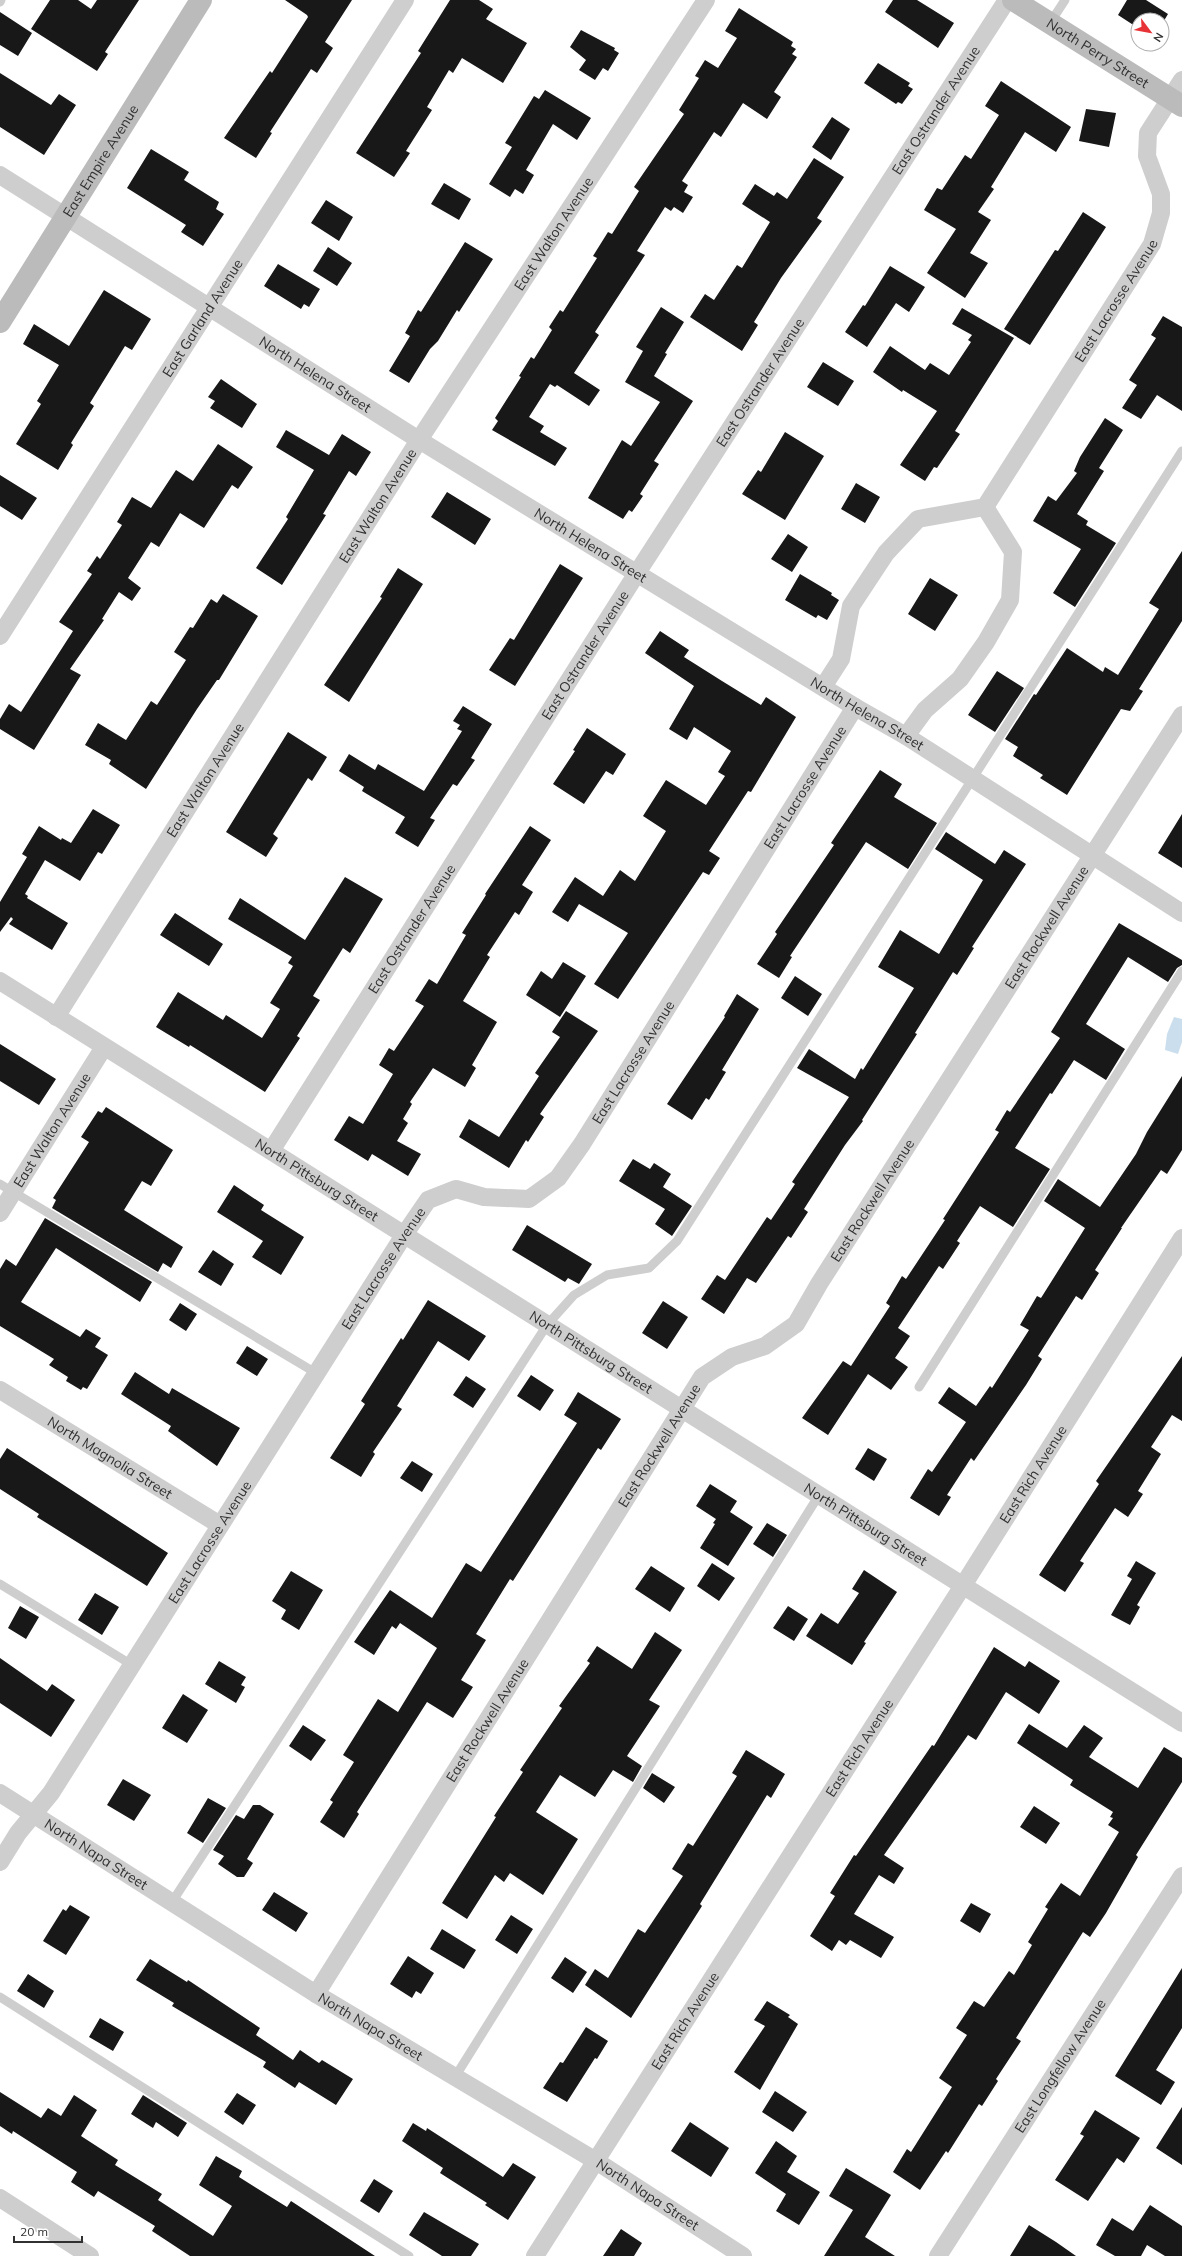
<svg xmlns="http://www.w3.org/2000/svg" width="1182" height="2256" viewBox="0 0 1182 2256" font-family="Mulish,sans-serif">
	<rect width="100%" height="100%" fill="#fff"/>
	<!-- water -->
	<path fill="#cbdeed" d="M1174,1017L1182,1019V1042L1178,1054L1165,1050L1167,1034Z"/>
	<!-- building -->
	<path fill="#181818" d="M50,0H78L91,9L97,0H139L105,52L108,54L97,71L31,29Z
		M285,0H352L325,42L333,48L317,73L311,69L270,132L272,133L256,158L224,138L270,71L272,73L308,17L307,15Z
		M450,0H479L493,9L486,19L527,43L503,83L462,58L453,73L449,70L427,107L432,110L406,151L410,153L394,177L356,153L421,53L418,51Z
		M893,0H917L954,23L938,48L885,12Z
		M1127,0H1146L1168,14L1162,24V20H1138V28L1118,15Z
		M739,8L793,42L791,46L796,49L792,54L797,57L774,92L781,97L767,119L743,103L721,137L714,132L682,181L688,185L684,192L693,197L683,213L674,207L671,211L665,207L637,251L645,255L595,332L599,335L574,373L600,390L589,406L557,385L555,387L550,384L529,417L544,426L540,432L567,448L555,466L492,430L498,421L495,418L521,377L519,376L531,357L534,359L552,330L549,327L560,310L563,312L597,258L593,256L608,232L612,234L639,191L634,187L684,114L679,110L699,78L695,76L705,60L718,68L737,38L725,31Z
		M0,12L32,33L18,56L0,45Z
		M581,30L615,48L614,50L619,53L608,71L603,68L595,80L579,70L586,60L570,47Z
		M878,63L910,83L908,86L913,89L902,104L898,102L896,104L864,83Z
		M0,73L51,105L59,94L76,105L44,155L0,127Z
		M1001,81L1071,127L1056,152L1025,132L991,187L994,189L978,212L991,220L970,253L988,263L965,298L927,273L956,229L924,210L937,188L942,190L965,155L971,159L999,115L985,106Z
		M545,90L591,118L577,140L553,124L526,170L534,175L523,194L515,189L510,197L489,184L512,147L505,143L534,96L539,99Z
		M1086,109L1116,113L1109,147L1079,141Z
		M832,117L850,129L831,160L812,147Z
		M151,149L189,172L184,180L219,202L216,209L224,214L203,246L181,232L186,225L127,188Z
		M814,158L844,177L817,218L822,221L781,278L754,322L758,325L742,351L690,317L705,294L714,300L737,265L742,268L770,222L742,204L755,184L774,196L777,192L787,199Z
		M444,183L471,199L459,220L431,204Z
		M326,200L353,217L339,241L311,223Z
		M1083,212L1106,227L1030,345L1004,329L1055,250L1058,251Z
		M465,242L493,259L459,312L457,310L438,341L430,349L409,383L389,371L410,336L405,333L418,310L421,312Z
		M328,247L352,263L337,286L313,271Z
		M278,264L320,289L309,307L304,304L301,309L264,286Z
		M890,266L925,287L909,312L896,303L867,347L845,332L863,305L865,306Z
		M104,290L151,319L132,350L125,346L90,403L94,406L71,443L73,445L58,470L16,444L41,404L37,401L59,365L23,344L34,324L69,346Z
		M661,307L684,322L665,353L667,354L654,376L693,401L654,461L659,464L640,494L643,496L632,512L629,510L623,519L588,498L622,440L631,446L660,402L625,382L643,351L636,347Z
		M962,308L1014,338L955,431L960,434L937,468L934,467L925,481L900,465L937,411L903,390L902,392L873,372L890,346L925,370L930,363L949,375L971,342L968,340L972,335L952,324Z
		M1163,316L1182,327V411L1157,395L1141,419L1122,408L1137,385L1129,380L1156,338L1151,335Z
		M823,362L854,381L838,406L807,387Z
		M221,379L257,404L242,428L210,408L215,401L208,397Z
		M1105,418L1123,430L1099,468L1104,471L1077,514L1088,521L1086,525L1116,543L1075,607L1053,593L1081,549L1033,521L1048,496L1056,501L1077,473L1074,471L1080,457Z
		M286,430L329,455L342,434L371,452L356,476L349,471L323,514L326,515L282,585L256,568L288,519L286,517L314,470L276,447Z
		M785,432L824,456L785,520L742,494L758,470L761,472Z
		M218,444L253,467L238,489L232,485L204,528L180,513L159,547L151,542L128,578L141,588L132,601L119,592L102,619L104,620L70,669L81,675L34,750L0,729V719L9,704L21,712L73,631L59,622L92,574L87,571L97,556L100,559L122,525L117,522L132,497L151,508L176,470L193,481Z
		M0,475L37,498L22,520L0,506Z
		M856,483L880,497L865,523L841,509Z
		M447,492L491,519L475,545L431,517Z
		M788,534L808,547L792,572L771,559Z
		M1182,551V621L1139,689L1143,691L1130,711L1121,709L1067,795L1040,778L1043,775L1013,756L1018,747L1005,739L1034,694L1036,695L1067,648L1103,672L1105,667L1118,675L1159,609L1149,603Z
		M560,564L583,578L515,686L489,670L510,638L514,640Z
		M398,568L423,584L349,702L324,685L382,598L380,597Z
		M800,574L832,593L831,595L839,600L827,620L818,615L816,618L785,600Z
		M930,578L958,595L935,631L908,614Z
		M223,594L258,616L219,680H217L197,709L146,789L109,764L111,760L85,745L98,723L126,740L151,701L157,705L186,660L174,652L190,627L193,628L211,599L217,603Z
		M660,631L689,650L684,657L722,681L761,705L766,697L796,717L751,792L748,791L709,851L720,858L709,875L703,872L618,999L594,984L628,933L579,904L568,922L552,912L575,877L603,896L620,870L635,881L666,831L643,816L666,780L706,805L725,776L718,772L731,751L694,727L687,740L669,729L694,686L645,653Z
		M997,671L1024,688L995,732L968,715Z
		M463,706L492,724L471,758L475,760L457,786L453,784L430,818L435,820L418,847L395,833L405,817L362,791L364,787L339,771L349,754L375,770L378,764L424,791L462,731L457,729L460,725L453,721Z
		M587,728L626,754L613,775L606,771L584,804L553,784L575,751L573,750Z
		M288,732L327,757L312,781L308,778L273,834L278,838L266,857L226,832Z
		M880,770L902,784L894,797L937,823L908,869L866,842L790,956L792,957L779,978L757,964L777,934L775,932L834,845L831,843Z
		M93,809L120,825L102,854L98,852L80,881L45,860L25,894L28,896L27,898L68,923L52,950L9,924L13,919L11,917L0,932V902L27,857L22,854L39,826L61,840L62,838L71,843Z
		M1182,814V868L1158,853Z
		M530,826L551,840L522,885L533,892L519,915L515,912L487,955L490,957L463,1001L497,1022L472,1065L476,1068L465,1087L433,1068L410,1102L412,1104L403,1119L408,1123L397,1141L421,1154L408,1176L372,1154L368,1161L334,1140L349,1116L363,1124L393,1074L379,1065L389,1048L394,1051L424,1006L415,1001L429,979L437,984L466,935L462,933L486,895L485,894Z
		M946,832L995,864L1004,850L1026,864L972,947L974,948L957,975L953,972L915,1033L917,1034L862,1120L863,1121L845,1145L804,1209L808,1212L791,1238L788,1236L756,1283L747,1278L724,1314L701,1299L717,1275L725,1280L767,1217L771,1220L795,1184L792,1182L849,1097L797,1068L809,1049L855,1079L861,1068L863,1070L914,988L878,967L900,930L939,954L983,880L935,849Z
		M345,877L383,899L350,953L343,948L313,996L320,1000L297,1036L300,1038L265,1092L190,1045L189,1047L156,1027L178,992L223,1020L226,1015L262,1038L280,1009L270,1003L293,966L288,963L292,957L228,919L240,898L305,940Z
		M175,913L223,944L209,966L160,935Z
		M1119,923L1182,960V965L1177,968L1168,982L1128,957L1086,1024L1125,1049L1106,1080L1074,1060L1052,1094L1050,1093L1015,1148L1050,1169L1013,1227L980,1206L957,1241L960,1243L943,1269L939,1266L898,1328L910,1336L895,1358L908,1367L891,1390L868,1374L828,1435L802,1418L843,1361L851,1366L890,1306L886,1303L902,1276L906,1279L945,1220L943,1219L999,1132L995,1130L1007,1110L1010,1112L1060,1038L1051,1032Z
		M563,962L586,976L560,1017L526,995L541,971L552,979Z
		M795,976L822,994L808,1016L781,998Z
		M737,994L759,1009L722,1070L726,1072L709,1100L706,1098L692,1120L667,1104L725,1017L724,1016Z
		M566,1011L598,1031L540,1114L544,1117L528,1142L526,1140L509,1168L459,1137L469,1119L499,1137L539,1076L535,1073L560,1037L552,1032Z
		M0,1044L56,1079L39,1105L0,1081Z
		M1182,1076V1150L1167,1174L1161,1170L1121,1228H1122L1095,1270L1099,1273L1082,1300L1076,1296L1038,1356L1042,1359L1026,1385L974,1461L971,1458L947,1495L951,1497L939,1516L910,1498L928,1469L932,1472L966,1422L938,1403L949,1387L976,1406L990,1386L992,1388L1029,1330L1020,1325L1037,1296L1041,1298L1085,1228L1044,1201L1058,1179L1100,1207L1136,1154L1147,1132Z
		M106,1107L173,1150L151,1186L142,1181L124,1210L183,1247L171,1268L163,1263L158,1272L52,1208L56,1200L53,1198L89,1142L81,1137L98,1111L102,1113Z
		M633,1159L650,1169L654,1163L671,1174L663,1187L692,1206L672,1236L655,1224L665,1209L619,1181Z
		M234,1185L264,1205L261,1210L304,1237L281,1275L252,1257L263,1241L217,1212Z
		M45,1218L152,1282L140,1302L56,1248L21,1302L80,1337L86,1329L101,1338L95,1347L108,1355L87,1389L83,1387L81,1390L66,1381L68,1377L49,1365L54,1359L0,1326V1269L6,1259L16,1266Z
		M527,1225L592,1264L579,1284L568,1278L565,1282L512,1250Z
		M213,1250L234,1264L221,1286L198,1272Z
		M428,1300L486,1336L469,1361L438,1341L397,1406L402,1409L373,1452L375,1454L361,1477L330,1458L365,1404L361,1401L401,1338L403,1340Z
		M663,1301L688,1317L667,1349L642,1333Z
		M180,1303L197,1314L186,1331L169,1320Z
		M247,1346L268,1359L257,1376L236,1363Z
		M1182,1356V1421L1172,1415L1151,1447L1161,1454L1138,1491L1143,1494L1128,1517L1115,1508L1080,1561L1084,1563L1065,1592L1039,1575L1099,1484L1096,1481Z
		M135,1372L169,1394L172,1388L240,1428L217,1466L168,1431L171,1426L121,1394Z
		M531,1375L554,1390L540,1411L517,1396Z
		M466,1376L486,1389L473,1408L453,1395Z
		M578,1392L621,1419L601,1450L598,1448L513,1581L510,1579L476,1634L486,1640L461,1680L473,1687L453,1718L427,1702L357,1812L359,1814L344,1838L320,1822L333,1802L330,1800L354,1762L343,1755L378,1699L398,1712L437,1648L400,1623L396,1629L392,1626L374,1655L354,1642L390,1590L432,1618L466,1563L481,1572L577,1423L564,1415Z
		M7,1448L168,1553L147,1586L37,1517L39,1514L0,1489V1459Z
		M868,1448L887,1459L874,1481L855,1469Z
		M412,1461L433,1474L422,1492L400,1478Z
		M710,1484L737,1501L730,1512L753,1527L728,1566L700,1548L715,1524L713,1523L716,1519L696,1506Z
		M767,1523L787,1535L773,1557L753,1544Z
		M1136,1561L1156,1573L1137,1605L1140,1607L1130,1625L1111,1615L1132,1579L1127,1576Z
		M712,1563L735,1578L719,1601L697,1586Z
		M651,1566L685,1588L670,1612L635,1589Z
		M864,1570L897,1592L864,1642L866,1643L852,1665L806,1636L821,1613L838,1624L859,1593L852,1589Z
		M291,1571L323,1590L299,1630L281,1619L286,1610L272,1601Z
		M95,1593L119,1607L102,1635L78,1620Z
		M20,1606L39,1617L26,1639L8,1628Z
		M788,1606L808,1619L794,1641L773,1628Z
		M655,1632L682,1650L649,1700L660,1706L627,1756L642,1766L633,1782L613,1770L595,1797L560,1775L536,1812L578,1839L543,1895L510,1873L504,1882L495,1875L467,1919L442,1903L496,1817L494,1816L523,1772L520,1770L562,1708L559,1706L590,1663L587,1661L597,1646L632,1669Z
		M994,1647L1025,1667L1029,1661L1060,1681L1039,1714L1006,1692L976,1740L968,1735L884,1855L904,1868L894,1884L879,1875L854,1914L894,1937L881,1958L850,1940L846,1945L839,1940L832,1951L810,1936L835,1896L830,1893L854,1855L856,1856L932,1745L934,1746Z
		M0,1658L47,1691L52,1684L75,1700L51,1737L0,1703Z
		M219,1661L246,1677L241,1685L245,1687L236,1703L205,1684Z
		M183,1694L208,1710L187,1743L162,1728Z
		M1029,1724L1067,1748L1084,1725L1103,1738L1089,1757L1138,1788L1164,1747L1182,1758V1782L1136,1855L1138,1857L1106,1913L1090,1937L1083,1932L1016,2038L1021,2041L996,2079L998,2081L982,2106L979,2104L948,2153L946,2151L920,2190L893,2172L907,2149L911,2152L952,2087L939,2078L967,2035L956,2028L974,2001L984,2007L1009,1971L1014,1975L1032,1945L1028,1942L1048,1909L1045,1907L1061,1883L1080,1896L1119,1832L1108,1825L1113,1818L1110,1817L1113,1812L1070,1785L1073,1780L1017,1743Z
		M303,1725L326,1740L311,1761L289,1746Z
		M746,1750L785,1774L771,1798L767,1795L700,1904L702,1906L631,2018L585,1985L595,1969L608,1978L638,1929L645,1933L683,1876L672,1869L688,1843L693,1846L737,1776L732,1773Z
		M652,1773L675,1787L664,1803L643,1788Z
		M123,1779L151,1795L134,1821L107,1805Z
		M208,1798L226,1808L203,1843L187,1833Z
		M253,1805H260L274,1814L247,1859L253,1863L244,1877H237L218,1864L224,1856L213,1850L236,1815L244,1819Z
		M1034,1806L1060,1823L1046,1844L1020,1827Z
		M274,1892L308,1913L296,1932L262,1910Z
		M971,1903L991,1914L980,1933L960,1921Z
		M70,1905L90,1917L66,1955L43,1941L63,1909L66,1911Z
		M511,1915L533,1929L517,1954L495,1940Z
		M442,1929L476,1950L464,1969L430,1949Z
		M408,1956L434,1973L421,1994L416,1991L412,1998L390,1984Z
		M565,1957L587,1972L573,1993L551,1978Z
		M150,1959L187,1982L188,1980L260,2028L256,2035L293,2060L300,2050L319,2063L322,2060L353,2079L336,2105L299,2082L295,2088L263,2067L266,2062L172,2006L174,2003L136,1980Z
		M1182,1968V2028L1156,2070L1175,2082L1161,2105L1115,2076Z
		M28,1974L54,1991L44,2008L17,1991Z
		M767,2001L790,2015L788,2017L798,2024L760,2090L734,2072L765,2026L754,2020Z
		M100,2018L124,2032L113,2051L89,2037Z
		M586,2027L608,2041L597,2059L595,2058L567,2102L543,2088L560,2062L563,2063Z
		M775,2091L807,2112L793,2132L762,2112Z
		M0,2092L41,2118L48,2108L61,2116L74,2095L97,2110L81,2136L118,2160L115,2165L162,2194L158,2200L213,2236L232,2206L199,2185L216,2156L242,2171L239,2177L287,2207L291,2201L375,2256H190L152,2231L155,2226L98,2191L94,2197L71,2182L77,2172L13,2131L12,2134L0,2126Z
		M237,2093L256,2105L243,2125L224,2112Z
		M143,2095L187,2123L178,2137L156,2122L153,2128L131,2114Z
		M1182,2107V2165L1156,2148Z
		M1095,2110L1140,2138L1124,2163L1117,2158L1088,2201L1055,2180L1084,2136L1080,2134Z
		M690,2122L729,2148L711,2177L671,2151Z
		M413,2123L426,2131L427,2128L503,2177L513,2163L536,2177L508,2220L485,2205L487,2203L440,2173L443,2168L402,2141Z
		M776,2141L797,2156L787,2172L820,2192L799,2225L776,2211L786,2194L755,2173Z
		M846,2168L891,2195L865,2237L895,2256H824L853,2210L829,2196Z
		M374,2179L393,2191L379,2213L360,2201Z
		M1150,2205L1182,2226V2256H1165L1147,2245L1141,2256H1115L1096,2245L1112,2218L1133,2231Z
		M424,2212L479,2244L471,2256H442L409,2235Z
		M1029,2225L1056,2242L1076,2256H1010Z
		M621,2229L642,2243L634,2256H603Z"/>
	<g fill="none" stroke-linecap="round" stroke-linejoin="round">
		<!-- lane -->
		<path stroke="#cecece" stroke-width="9" d="M0,2L1,0
			M1050,23L1065,0
			M0,1184L316,1373
			M919,1387L1182,971
			M0,1584L132,1665
			M172,1902L547,1325L574,1295L607,1275L649,1268L677,1241L1182,451
			M0,1997L409,2256
			M455,2077L819,1495"/>
		<!-- street -->
		<g stroke="#cecece" stroke-width="18">
			<path id="s1" d="M0,175L419,440L855,707L906,736L1182,913"/>
			<path id="s2" d="M0,636L405,0"/>
			<path id="s3" d="M823,687L841,659L851,606L886,553L918,519L985,507L1152,244L1161,213V194L1147,156L1148,133L1182,80"/>
			<path d="M906,736L925,710L960,679L986,642L1010,600L1013,552L985,507"/>
			<path id="s4" d="M0,981L1182,1723"/>
			<path id="s5" d="M56,1017L419,440L706,0"/>
			<path id="s6" d="M271,1151L637,573L1007,0"/>
			<path id="s7" d="M0,1213L104,1047"/>
			<path id="s8" d="M0,1390L220,1525"/>
			<path id="s9" d="M0,1793L316,1994L596,2161L743,2256"/>
			<path id="s10" d="M0,1862L18,1833L51,1793L404,1235L428,1200L456,1189L484,1197L529,1199L558,1178L582,1144L855,707"/>
			<path id="s11" d="M316,1994L702,1377L732,1357L765,1346L796,1324L819,1284L1182,715"/>
			<path d="M0,2198L90,2256"/>
			<path id="s12" d="M535,2256L964,1584L1182,1238"/>
			<path id="s13" d="M938,2256L1182,1876"/>
		</g>
		<!-- secondary -->
		<g stroke="#bbb" stroke-width="22">
			<path id="s14" d="M1013,0L1182,106"/>
			<path id="s15" d="M0,322L201,0"/>
		</g>
	</g>
	<g text-anchor="middle" stroke-width="4" stroke-linejoin="round" paint-order="stroke">
		<!-- street labels -->
		<g font-size="14" fill="#313131" stroke="#fff">
			<text dy="5" stroke="none"><textPath href="#s14" startOffset="100">North Perry Street</textPath></text>
			<text dy="5" stroke="none"><textPath href="#s6" startOffset="1235">East Ostrander Avenue</textPath></text>
			<text dy="5" stroke="none"><textPath href="#s15" startOffset="190">East Empire Avenue</textPath></text>
			<text dy="5" stroke="none"><textPath href="#s5" startOffset="928">East Walton Avenue</textPath></text>
			<text dy="5" stroke="none"><textPath href="#s3" startOffset="510">East Lacrosse Avenue</textPath></text>
			<text dy="5" stroke="none"><textPath href="#s2" startOffset="377">East Garland Avenue</textPath></text>
			<text dy="5" stroke="none"><textPath href="#s1" startOffset="373">North Helena Street</textPath></text>
			<text dy="5" stroke="none"><textPath href="#s6" startOffset="911">East Ostrander Avenue</textPath></text>
			<text dy="5" stroke="none"><textPath href="#s5" startOffset="604">East Walton Avenue</textPath></text>
			<text dy="5" stroke="none"><textPath href="#s1" startOffset="697">North Helena Street</textPath></text>
			<text dy="5" stroke="none"><textPath href="#s6" startOffset="587">East Ostrander Avenue</textPath></text>
			<text dy="5" stroke="none"><textPath href="#s1" startOffset="1021">North Helena Street</textPath></text>
			<text dy="5" stroke="none"><textPath href="#s5" startOffset="280">East Walton Avenue</textPath></text>
			<text dy="5" stroke="none"><textPath href="#s10" startOffset="1391">East Lacrosse Avenue</textPath></text>
			<text dy="5" stroke="none"><textPath href="#s11" startOffset="1306">East Rockwell Avenue</textPath></text>
			<text dy="5" stroke="none"><textPath href="#s6" startOffset="263">East Ostrander Avenue</textPath></text>
			<text dy="5" stroke="none"><textPath href="#s10" startOffset="1067">East Lacrosse Avenue</textPath></text>
			<text dy="5" stroke="none"><textPath href="#s7" startOffset="98">East Walton Avenue</textPath></text>
			<text dy="5" stroke="none"><textPath href="#s4" startOffset="374">North Pittsburg Street</textPath></text>
			<text dy="5" stroke="none"><textPath href="#s11" startOffset="982">East Rockwell Avenue</textPath></text>
			<text dy="5" stroke="none"><textPath href="#s10" startOffset="707">East Lacrosse Avenue</textPath></text>
			<text dy="5" stroke="none"><textPath href="#s4" startOffset="698">North Pittsburg Street</textPath></text>
			<text dy="5" stroke="none"><textPath href="#s11" startOffset="647">East Rockwell Avenue</textPath></text>
			<text dy="5" stroke="none"><textPath href="#s8" startOffset="129">North Magnolia Street</textPath></text>
			<text dy="5" stroke="none"><textPath href="#s12" startOffset="927">East Rich Avenue</textPath></text>
			<text dy="5" stroke="none"><textPath href="#s4" startOffset="1022">North Pittsburg Street</textPath></text>
			<text dy="5" stroke="none"><textPath href="#s10" startOffset="383">East Lacrosse Avenue</textPath></text>
			<text dy="5" stroke="none"><textPath href="#s11" startOffset="323">East Rockwell Avenue</textPath></text>
			<text dy="5" stroke="none"><textPath href="#s12" startOffset="603">East Rich Avenue</textPath></text>
			<text dy="5" stroke="none"><textPath href="#s9" startOffset="114">North Napa Street</textPath></text>
			<text dy="5" stroke="none"><textPath href="#s12" startOffset="279">East Rich Avenue</textPath></text>
			<text dy="5" stroke="none"><textPath href="#s9" startOffset="438">North Napa Street</textPath></text>
			<text dy="5" stroke="none"><textPath href="#s13" startOffset="226">East Longfellow Avenue</textPath></text>
			<text dy="5" stroke="none"><textPath href="#s9" startOffset="762">North Napa Street</textPath></text>
		</g>
	</g>
	<!-- north arrow -->
	<g transform="translate(1150 32) rotate(122)"><circle r="19" fill="#ffffff" stroke="#adadad"/>
	<path d="M0-3L7 15L0 10L-7 15Z" fill="#e73337"/>
	<text y="-6" font-size="11" font-weight="bold" text-anchor="middle" fill="#313131">N</text>
	</g>
	<!-- scale -->
	<path d="M14 2236v6h68v-6" fill="none" stroke="#313131" stroke-width="2"/>
	<text x="20" y="2236" font-size="12" fill="#313131" stroke="#ffffff" stroke-width="3" paint-order="stroke">20 m</text>
</svg>
